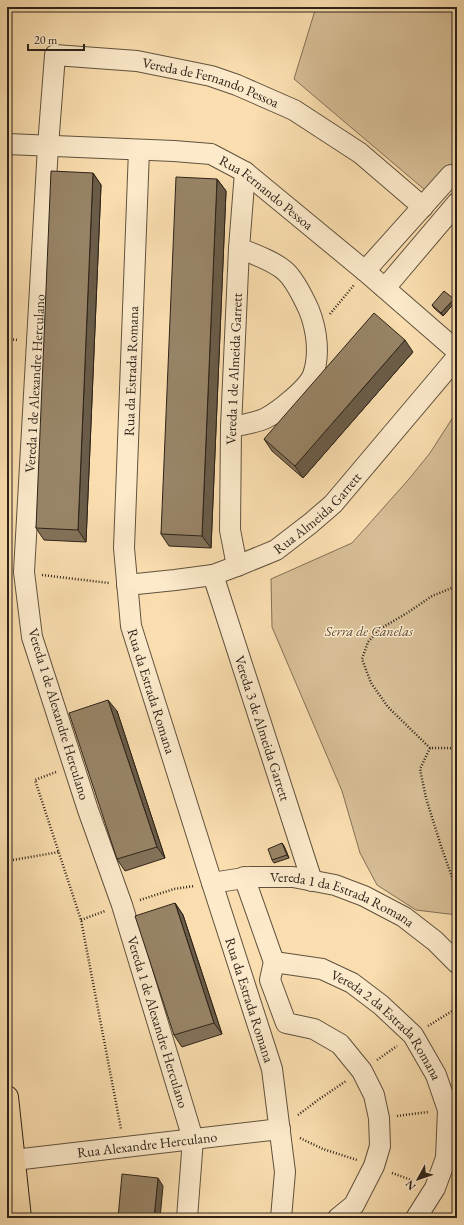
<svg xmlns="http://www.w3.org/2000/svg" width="464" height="1225" viewBox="0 0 464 1225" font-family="'EB Garamond',serif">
	<rect width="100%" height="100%" fill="#fadeaf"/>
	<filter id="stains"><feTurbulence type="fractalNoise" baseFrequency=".005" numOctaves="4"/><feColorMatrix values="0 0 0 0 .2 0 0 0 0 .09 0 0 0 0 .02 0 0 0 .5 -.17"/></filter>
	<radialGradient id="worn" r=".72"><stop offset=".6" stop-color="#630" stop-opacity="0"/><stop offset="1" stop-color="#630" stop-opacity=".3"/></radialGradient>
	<!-- green -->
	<path fill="#d7be96" stroke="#827058" d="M316,7H457V162L425,190L294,79Z
		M457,411V915L416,910L377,885L360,853L342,791L272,627L271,579L352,543L409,479L430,453Z"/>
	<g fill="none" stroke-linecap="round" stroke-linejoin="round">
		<!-- minor casing -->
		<g stroke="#60523e" stroke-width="22">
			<g id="minor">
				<path id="s1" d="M7,144L174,151L211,154L245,172L365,271L457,351"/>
				<path id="s2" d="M139,150L124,548L131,626L212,883L272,1069L285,1172L281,1218"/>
				<path d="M365,271L451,175L457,178"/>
				<path d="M385,288L457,203"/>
				<path d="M231,427C242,425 256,423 266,418C278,412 308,388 313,375C320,355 317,330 309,310C304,299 294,279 285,271C274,261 253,254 239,248"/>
				<path id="s3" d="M237,566L230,530L231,427L239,248L245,172"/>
				<path id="s4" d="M213,575L312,881"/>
				<path id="s5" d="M127,585L175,580L213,575L237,566L276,550L311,523L333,504L457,357"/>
				<path d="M244,877L274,962"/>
				<path id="s6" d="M212,883L250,877H293L335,885L364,896L404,917L435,941L457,963"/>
				<path id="s7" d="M274,962L322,969L352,983L381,1005L413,1035L436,1075L448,1110L446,1158L435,1188L416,1218"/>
				<path d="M274,962L270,980L286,1023L314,1029L340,1044L362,1071L374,1095L379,1118L380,1146L374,1166L354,1205L338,1218"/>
				<path id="s8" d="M14,1160L280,1129"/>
				<path id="s9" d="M187,1218L193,1139L122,905L88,810L32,637L24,572L48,146L55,55L137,61L211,76L237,85L294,110L360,153L423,207"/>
			</g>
		</g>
		<!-- major casing -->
		<g stroke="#2d2319" stroke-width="24">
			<path id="major" d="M7,1097L20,1218"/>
		</g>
		<!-- path -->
		<path stroke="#2d2319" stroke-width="2.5" stroke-dasharray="1 2" stroke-linecap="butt" d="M330,314L354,285
			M7,339L18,340
			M42,575L109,583
			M430,748L388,707L371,683L362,659L368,642L380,629L407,613L432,596L457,586
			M457,749L450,748H430L420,769L426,798L441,846L457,891
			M56,772L35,780L81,920L121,1129
			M7,861L59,852
			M140,900L174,889L194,886
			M81,920L105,911
			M428,1026L457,1008
			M377,1060L397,1046
			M298,1115L318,1100L346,1081
			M397,1116L428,1112
			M300,1138L323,1149L357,1160
			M392,1173L417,1182"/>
		<!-- minor -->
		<use href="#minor" stroke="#fceacb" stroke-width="20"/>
		<!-- major -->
		<use href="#major" stroke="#fadeaf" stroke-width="22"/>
	</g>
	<!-- wall -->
	<path fill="#837259" stroke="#2d2319" d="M93,173L101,185L86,542L44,540L36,528Z
		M217,179L226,191L211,548L169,546L161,534Z
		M454,299L455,302L443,316L434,308L432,305Z
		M413,352L303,478L272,451L264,439Z
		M117,711L165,858L125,871L117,859Z
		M284,846L289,858L274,863L272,860Z
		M175,903L183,915L222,1034L182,1047L174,1035Z"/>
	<!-- shaded-wall -->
	<path fill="#6a5c48" stroke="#2d2319" d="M93,173L101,185L86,542L78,530Z
		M217,179L226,191L211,548L202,536Z
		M454,299L455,302L443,316L441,313Z
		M405,340L413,352L303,478L295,466Z
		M108,700L117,711L165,858L157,847Z
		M282,843L284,846L289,858L287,855Z
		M175,903L183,915L222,1034L214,1023Z
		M158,1178L163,1186L160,1218H154Z"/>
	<!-- building -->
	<path fill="#988467" stroke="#2d2319" d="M51,171L93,173L78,530L36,528Z
		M176,177L217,179L202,536L161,534Z
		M444,291L454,299L441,313L432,305Z
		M374,313L405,340L295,466L264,439Z
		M108,700L157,847L117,859L69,713Z
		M282,843L287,855L272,860L268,849Z
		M175,903L214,1023L174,1035L135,916Z
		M122,1174L158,1178L154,1218H118Z"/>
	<g text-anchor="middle" stroke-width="3" stroke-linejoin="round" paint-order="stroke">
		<!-- street labels -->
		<g font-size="14" fill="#2d2319" stroke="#fceacb">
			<text dy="5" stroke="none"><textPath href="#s9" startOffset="1349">Vereda de Fernando Pessoa</textPath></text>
			<text dy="5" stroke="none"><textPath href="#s1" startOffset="272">Rua Fernando Pessoa</textPath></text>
			<text dy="5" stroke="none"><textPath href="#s3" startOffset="198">Vereda 1 de Almeida Garrett</textPath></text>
			<text transform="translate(131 371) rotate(-88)" y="5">Rua da Estrada Romana</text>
			<text dy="5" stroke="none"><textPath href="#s9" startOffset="861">Vereda 1 de Alexandre Herculano</textPath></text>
			<text dy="5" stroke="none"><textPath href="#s5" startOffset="210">Rua Almeida Garrett</textPath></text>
			<text dy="5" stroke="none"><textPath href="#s2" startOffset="545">Rua da Estrada Romana</textPath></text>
			<text transform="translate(59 714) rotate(73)" y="5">Vereda 1 de Alexandre Herculano</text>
			<text dy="5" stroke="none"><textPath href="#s4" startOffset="161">Vereda 3 de Almeida Garrett</textPath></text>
			<text dy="5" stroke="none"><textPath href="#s6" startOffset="135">Vereda 1 da Estrada Romana</textPath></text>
			<text dy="5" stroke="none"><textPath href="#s2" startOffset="869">Rua da Estrada Romana</textPath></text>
			<text transform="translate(158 1022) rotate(73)" y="5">Vereda 1 de Alexandre Herculano</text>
			<text dy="5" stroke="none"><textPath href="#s7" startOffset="136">Vereda 2 da Estrada Romana</textPath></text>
			<text dy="5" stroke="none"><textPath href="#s8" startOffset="134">Rua Alexandre Herculano</textPath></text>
		</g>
		<!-- park labels -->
		<g font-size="14" font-style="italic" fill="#584a38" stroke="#fceacb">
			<text x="369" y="636">Serra de Canelas</text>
		</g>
	</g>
	<!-- margin -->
	<rect width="464" height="1225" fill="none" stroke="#fadeaf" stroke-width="24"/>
	<rect x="8" y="8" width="448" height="1209" fill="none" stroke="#2d2319" stroke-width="2"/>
	<rect x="12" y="12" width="440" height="1201" fill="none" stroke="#2d2319"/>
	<!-- north arrow -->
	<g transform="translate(418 1179) rotate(230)" stroke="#fceacb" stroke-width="3" paint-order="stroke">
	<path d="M0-3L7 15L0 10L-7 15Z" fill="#2d2319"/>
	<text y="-6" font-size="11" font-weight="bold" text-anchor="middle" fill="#2d2319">N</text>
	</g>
	<!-- scale -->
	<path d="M28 44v6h56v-6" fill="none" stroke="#2d2319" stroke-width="2"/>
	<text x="34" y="44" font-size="12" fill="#2d2319" stroke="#fceacb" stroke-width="3" paint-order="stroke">20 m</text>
	<rect width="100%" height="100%" filter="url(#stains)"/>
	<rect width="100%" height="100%" fill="url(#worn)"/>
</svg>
